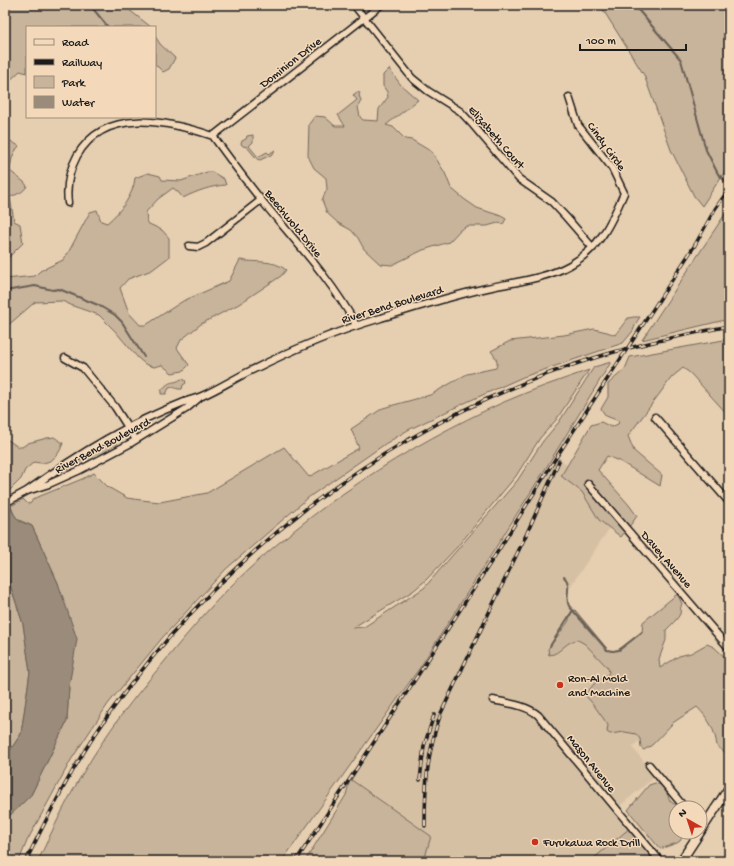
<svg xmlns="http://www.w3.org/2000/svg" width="734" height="866" viewBox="0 0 734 866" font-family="'Gochi Hand',sans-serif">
	<rect width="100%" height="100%" fill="#e6ceb0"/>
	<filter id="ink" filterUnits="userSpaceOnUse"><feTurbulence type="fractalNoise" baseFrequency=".025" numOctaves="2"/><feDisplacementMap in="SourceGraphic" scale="8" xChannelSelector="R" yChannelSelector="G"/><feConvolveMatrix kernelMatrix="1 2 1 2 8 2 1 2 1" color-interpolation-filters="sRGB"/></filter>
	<g filter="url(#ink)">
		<!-- built -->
		<path fill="#d6c0a4" d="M557,456L588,484L617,517L564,596L664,718L632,747L656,776L616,809L660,861H424L430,836L350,779L498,551Z"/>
		<!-- green -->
		<path fill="#c8b39b" stroke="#72685c" d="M5,5H123L151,27H27V73L20,71L5,85Z
			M600,5H729V165L702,206L694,196L671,150L644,75Z
			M155,36L160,44L175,58L169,69L163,72L155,64Z
			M389,69L401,85L418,100L386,125L393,127L405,139L412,140L432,152L445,173L451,188L464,199L477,208L501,216L506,219L503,224L498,223L487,226H467L460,230L449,242L423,250L392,265L380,264L364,249L358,238L351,230L338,223L327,213L322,200L327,189L326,178L314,168L308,156L309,124L315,116L325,117L335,126H345L338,115L357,100L353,95L357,92L360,93L359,95L361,101L358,107L360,117L363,120L378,121L379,109L388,97L387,92L383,86V75Z
			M253,135V142L249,146L258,157L267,152L269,154L275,150L273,154L260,160L257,159L247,147L243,146L241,144L242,141L246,139L247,136Z
			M5,136L12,142L19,146C12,154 11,161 10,171L24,182L27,186C23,193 17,194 10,197L14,221L20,224L23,243L5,261Z
			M207,172H212L224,179L226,185C211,186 197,191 183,198L178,192L173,188L158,199L146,212L147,223L162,230L169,238V257L152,270L128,279L120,288L129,313L140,325H146L183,301L229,281L240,260C254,263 274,259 286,270L281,276L239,304L201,324L181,340L177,348L189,365L183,371L172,373L162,365L154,367L145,364L138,358L115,331L99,315L73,306L62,301L35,302L5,328V279L35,276L40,271L63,260L68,253L90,212L97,210L101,221L107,223C121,211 133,196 135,178L148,173L160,176L162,180L181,181Z
			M729,208V319L642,340Z
			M634,317H640L636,323L633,331L623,343L523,377L469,401L408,430L385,444L309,497L226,569L163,637L108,704L71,760L27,841L19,861H5V820L31,795L67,721L69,686L58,583L32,526C19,519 16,522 11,506L23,499L28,504L31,503L33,499L82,479L94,473L108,487L127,498L141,500L160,502L207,493L284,447L309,477L359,448L351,429L383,408L430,395L467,374L496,368C499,361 495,357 491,351L510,341L564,335L594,329L607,332L615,335L628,318Z
			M729,339V416L690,373L683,368L672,377L628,436L634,451L662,475L660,486L621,462L607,456L598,470L629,505L637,516L632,523L621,537L599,520L582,492L561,476L591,425L601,422L611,427L618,424L619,421L606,416L601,409L608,397V384L625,369L630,357Z
			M611,362L544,471L421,666L282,861H38C52,831 66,801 83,773C106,733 135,696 164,662C186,635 208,609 232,585C308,511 407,445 504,402C531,390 561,380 589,370L556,420L540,438L516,476L457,547L426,580L413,591L352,628L364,627L424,588L517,481L543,441L559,422L594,367Z
			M181,379L185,380L186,383L183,385L182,389H178L173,387L169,388L166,394H161V391C171,378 173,385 181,379Z
			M54,437L63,443C59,456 50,466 34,462L25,470L21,479L6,494L5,438L18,447H22L28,443L47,438Z
			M112,439L117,443V446L114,449L81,467L76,463L77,459Z
			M5,569L23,624L30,672L21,734L5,758Z
			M676,595H678L682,604C680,607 681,610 680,614C677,620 671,625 666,630V640L659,659L660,668L679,656L691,653L707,644L714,647L729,661V756L717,746C715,730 709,719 697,707L674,722L652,745L644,750L641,748L640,739L636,734L625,732L610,734L607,732L608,725L593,704L585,695L594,684L608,674L609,672L608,668L585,644L578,640C566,640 560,655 549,655L548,649L568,622L572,612L575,610L609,651C621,652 632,640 642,632L643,622Z
			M350,779L431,836L424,861H305L346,795Z
			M655,783L664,786L670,801L680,808H676V832H685L680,841L677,843L660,849L628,810L649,785Z
			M631,827L660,861H595L593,859Z"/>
		<!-- water -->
		<path fill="#9b8b7a" stroke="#685f54" d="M5,491L13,513L19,521L32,526L58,583L77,639L69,686L67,721L31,795L5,820V758L21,734L30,672L23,624L5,569Z"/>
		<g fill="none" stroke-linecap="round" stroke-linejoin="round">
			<!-- stream -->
			<path stroke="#685f54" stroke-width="2" d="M90,5L108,27
				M634,5L681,60L706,150L718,174L729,185
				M5,291L35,286L53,290L59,289L98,305L115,315L122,322L144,357
				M564,577C573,585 564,597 569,606L607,650L613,651L619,650L642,632
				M550,646L573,610"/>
			<!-- minor casing -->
			<g stroke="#1c1c1c" stroke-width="9">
				<path id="minor" d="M354,5L412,78L428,91L460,111L473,125L519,179L552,202L566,217L593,248
					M213,136C229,158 245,180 262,201C295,241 332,280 356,325
					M213,136L381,5
					M68,203C66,187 69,171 77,156C105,106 168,121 213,136
					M189,246L198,247L206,243L261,200
					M65,358L83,368L115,407L136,440
					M655,417L729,502
					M588,484L729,648
					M27,491C75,456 127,424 182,403C188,400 195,399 202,396C218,389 234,379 250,371C292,350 336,331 381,318C416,307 451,296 487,288C515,282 545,279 570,265C600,248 611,223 624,193L612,168L578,125L569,97
					M5,503L27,491L49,484L78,471L131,443L186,409L199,398
					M493,700C507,703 526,705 538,715L660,861
					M649,765L685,808"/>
			</g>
			<!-- tertiary casing -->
			<g stroke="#1c1c1c" stroke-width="11">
				<path id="tertiary" d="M681,861L729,788"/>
			</g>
			<!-- minor -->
			<use href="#minor" stroke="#f3d9ba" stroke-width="6"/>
			<!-- tertiary -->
			<use href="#tertiary" stroke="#f3d9ba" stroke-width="8"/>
			<!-- rail casing -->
			<g stroke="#1c1c1c" stroke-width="3.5">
				<path id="rail" d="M420,780L424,746L434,715
					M425,826C425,785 427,752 441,713L527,533L559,461
					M26,861C46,819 67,778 92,739C210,560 389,422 594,358C638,344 684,335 729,326
					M296,861L420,672L498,551L557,456L695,245L715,209L729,189"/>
			</g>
			<!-- rail -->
			<use href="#rail" stroke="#f3d9ba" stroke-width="2" stroke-dasharray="6" stroke-linecap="butt"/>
		</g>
	</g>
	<!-- markers -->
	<g fill="#c8321e" stroke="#f3d9ba" stroke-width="1.5">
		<circle cx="560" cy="685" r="4"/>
		<circle cx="535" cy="842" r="4"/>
	</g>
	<g text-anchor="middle" stroke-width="3" stroke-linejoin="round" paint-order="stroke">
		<!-- street labels -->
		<g font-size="12" fill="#1c1c1c" stroke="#f3d9ba">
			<text transform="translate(290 62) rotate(-38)" y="4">Dominion Drive</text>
			<text transform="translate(497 137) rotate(49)" y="4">Elizabeth Court</text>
			<text transform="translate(607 146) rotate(54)" y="4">Cindy Circle</text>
			<text transform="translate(294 223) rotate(51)" y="4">Beechwold Drive</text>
			<text transform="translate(392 304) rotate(-17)" y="4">River Bend Boulevard</text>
			<text transform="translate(102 445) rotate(-28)" y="4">River Bend Boulevard</text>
			<text transform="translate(667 559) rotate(49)" y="4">Davey Avenue</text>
			<text transform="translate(592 763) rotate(51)" y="4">Mason Avenue</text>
		</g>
		<!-- poi labels -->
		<g font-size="12" fill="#1c1c1c" stroke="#f3d9ba" text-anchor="start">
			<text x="568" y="682">Ron-Al Mold<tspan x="568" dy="14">and Machine</tspan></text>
			<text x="543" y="846">Furukawa Rock Drill</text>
		</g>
	</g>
	<!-- margin -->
	<rect width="734" height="866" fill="none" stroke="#f3d9ba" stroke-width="20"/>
	<rect x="10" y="10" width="714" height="846" fill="none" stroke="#1c1c1c" stroke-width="1.5" filter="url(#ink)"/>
	<!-- legend -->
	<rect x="26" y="26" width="130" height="92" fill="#f3d9ba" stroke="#9d8d7b"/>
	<rect x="34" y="39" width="20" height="6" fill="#f3d9ba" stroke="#9d8d7b"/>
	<text x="62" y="46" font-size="12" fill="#1c1c1c">Road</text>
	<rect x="34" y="59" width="20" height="6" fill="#1c1c1c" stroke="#9d8d7b"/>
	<text x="62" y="66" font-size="12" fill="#1c1c1c">Railway</text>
	<rect x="34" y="76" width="20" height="12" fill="#c8b39b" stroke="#9d8d7b"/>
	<text x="62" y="86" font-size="12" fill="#1c1c1c">Park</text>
	<rect x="34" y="96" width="20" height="12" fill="#9b8b7a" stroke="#9d8d7b"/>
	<text x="62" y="106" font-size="12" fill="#1c1c1c">Water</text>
	<!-- north arrow -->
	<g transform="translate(688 820) rotate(321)"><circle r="19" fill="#f3d9ba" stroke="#9d8d7b"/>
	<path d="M0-3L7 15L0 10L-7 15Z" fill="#c8321e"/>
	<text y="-6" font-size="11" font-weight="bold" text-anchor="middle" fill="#1c1c1c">N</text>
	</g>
	<!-- scale -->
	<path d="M580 44v6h106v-6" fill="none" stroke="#1c1c1c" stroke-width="2"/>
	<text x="586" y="44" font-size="12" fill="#1c1c1c" stroke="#f3d9ba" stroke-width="3" paint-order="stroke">100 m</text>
</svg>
